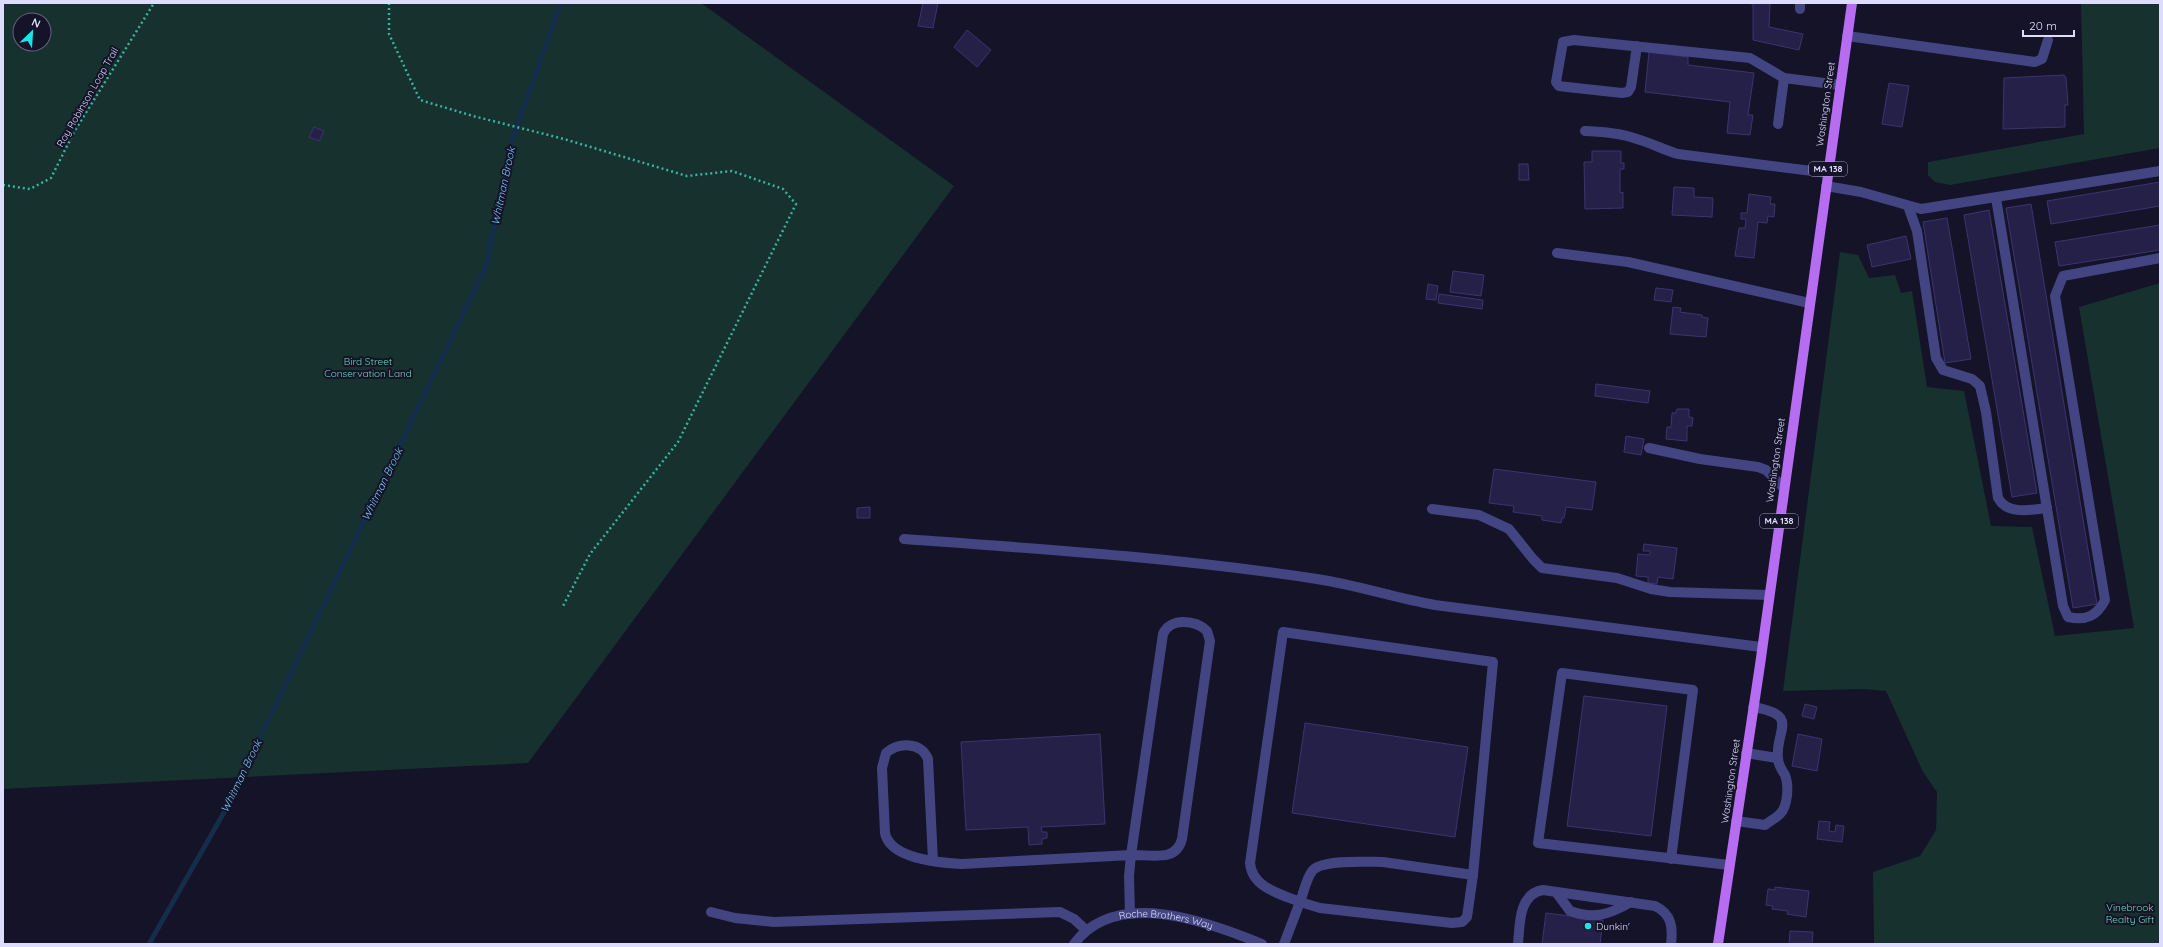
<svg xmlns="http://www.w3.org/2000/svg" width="2163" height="947" viewBox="0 0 2163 947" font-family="Quicksand,sans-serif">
	<rect width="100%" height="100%" fill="#141328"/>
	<!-- green -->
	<path fill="#16312e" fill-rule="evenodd" d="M3,3H701L954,186L528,763L3,789ZM20,20H44V44H20Z
		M2081,3H2160V148L1950,185L1935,182L1928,175V162L2084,134Z
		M1840,252L1858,255L1869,278L1895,275L1901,293L1912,291L1927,387L1964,391L1991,526L2032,527L2055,636L2134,628L2079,307L2160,283V944H1874L1873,872L1920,856L1936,830L1937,792L1923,772L1886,691L1863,689L1783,691Z"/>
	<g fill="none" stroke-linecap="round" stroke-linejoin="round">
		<!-- stream -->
		<path stroke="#142d4a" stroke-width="5" d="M149,944L226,809L486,266L513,137L561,3"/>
	</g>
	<!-- building -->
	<path fill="#252047" stroke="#3c3471" d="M923,3H938L933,28L918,26Z
		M1746,3H1770L1769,27L1803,34L1799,50L1753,40V4Z
		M967,30L991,50L977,67L954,47Z
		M1649,52L1688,57V65L1754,73L1748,115H1753L1750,135L1727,133L1730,102L1645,92Z
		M2064,75L2066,78L2068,105H2065V127L2003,129L2004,78Z
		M1889,83L1909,86L1902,127L1882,124Z
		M314,127L324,131L319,141L309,137Z
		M1592,151H1621V163H1624V169H1620V193L1623,192V208L1585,209L1584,162H1592Z
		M1519,164H1528L1529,180H1519Z
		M2160,182V206L2051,224L2047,201Z
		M1674,187L1694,188V197L1713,198L1712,217L1672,215Z
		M1749,194L1771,197L1770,204H1775L1774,217L1768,216L1767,223L1758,222L1754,258L1735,256L1739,228H1745L1746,219H1741V213H1747Z
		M2031,204L2097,604L2073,608L2006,208Z
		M1989,210L2037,493L2012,497L1964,215Z
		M1947,218L1971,359L1945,363L1923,222Z
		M2160,225V250L2059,266L2055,242Z
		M1906,236L1911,259L1872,267L1867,245Z
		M1453,271L1484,275L1481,296L1450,292Z
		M1428,284L1438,286L1436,300L1426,299Z
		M1656,288L1673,290L1671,302L1654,300Z
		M1439,294L1483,300L1482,309L1438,303Z
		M1673,307L1681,308L1680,312L1702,315V317L1708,318L1706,337L1670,334Z
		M1596,384L1650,391L1648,403L1595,396Z
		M1677,409H1689V417L1693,418L1692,426H1687V441L1666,439L1667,427H1671L1672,413H1676Z
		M1626,436L1644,439L1641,455L1624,452Z
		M1494,469L1596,482L1592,510L1566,507L1564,518H1562L1561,523L1542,520V516L1513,512L1514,506L1489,503Z
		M870,507V518H857V508Z
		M1644,544L1677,548L1673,579L1658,577L1657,584L1648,583V577L1636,576L1638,554L1650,555V551H1643Z
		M1584,696L1667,706L1651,836L1567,826Z
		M1805,704L1817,707L1814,719L1802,716Z
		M1305,723L1468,747L1455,837L1292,813Z
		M1100,734L1105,824L1041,827L1042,832H1047V838L1042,839V844L1029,845L1028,827L966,830L961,742Z
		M1798,734L1822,739L1817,771L1792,766Z
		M1819,821L1830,822L1829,831L1835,832L1836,825L1844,826L1842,842L1817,839Z
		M1775,887L1809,891L1806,917L1787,914L1788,911L1772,909L1773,906L1766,905L1768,889L1775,890Z
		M1546,913L1603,920L1600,944H1542Z
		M1790,931L1813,932L1812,944H1789Z"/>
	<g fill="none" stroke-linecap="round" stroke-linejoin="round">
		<!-- path -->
		<path stroke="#3cb1a0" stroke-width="2.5" stroke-dasharray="2 3" stroke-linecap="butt" d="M389,3V34L420,100L473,116L564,139L687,176L732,171L783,189L796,204L678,442L590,554L562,608
			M3,185L30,189L51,178L74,132L154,3"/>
		<!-- minor -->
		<g stroke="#424582" stroke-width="10">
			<path d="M1800,9V3"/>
			<path d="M1847,36L2035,62L2042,59L2048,40"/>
			<path d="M1637,46L1631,87L1628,92L1622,93L1567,87L1559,86L1556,82L1563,42L1574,40L1750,58L1784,78L1840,85"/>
			<path d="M1778,124L1784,78"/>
			<path d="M1585,131C1602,132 1621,133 1637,139C1651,143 1664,150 1678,154L1828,173"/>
			<path d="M1826,186L1861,192L1921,209L2160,171"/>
			<path d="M1996,198L2063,606L2068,617C2086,621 2097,616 2105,600L2055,296L2063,276L2160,258"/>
			<path d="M1908,206L1917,231L1936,358L1943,370L1972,379L1980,386L1986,412L1998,498C2007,515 2031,510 2047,508"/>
			<path d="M1557,253L1628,262L1809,303"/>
			<path d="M1649,448L1700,459L1758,467L1766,470L1784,488"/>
			<path d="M1432,509L1479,515L1509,529L1533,559L1542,568L1617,578L1651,589L1670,592L1769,595"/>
			<path d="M904,539C1042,549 1180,558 1317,579C1357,585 1395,598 1435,605L1761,647"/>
			<path d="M1746,753L1777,758"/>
			<path d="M1736,821L1765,825C1770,821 1776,818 1780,814C1788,806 1789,785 1785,775C1782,770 1778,765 1778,758C1775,730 1801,715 1753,707"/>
			<path d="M1671,859L1693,690L1562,673L1538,843L1729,865"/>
			<path d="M933,861L928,759C921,742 899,742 886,753L882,768L885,833C890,859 941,863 962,864L1131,855L1163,634C1170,617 1196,620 1207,631L1210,641L1182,839C1176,863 1150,854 1131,855L1129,876L1130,914"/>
			<path d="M1383,862L1473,875L1467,917L1462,922L1452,923L1320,908L1300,902C1304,892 1306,878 1313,870C1324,859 1368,862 1383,862Z"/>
			<path d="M1556,892L1570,911C1595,920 1610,914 1631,902"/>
			<path d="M711,912L735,918L774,922L1060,912L1074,919L1086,930"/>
			<path id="s1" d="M1074,944C1116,887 1209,922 1262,944"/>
			<path d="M1284,944L1300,902C1281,894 1252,888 1250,863L1283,632L1493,662L1473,875"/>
			<path d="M1518,944C1520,925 1518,894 1543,890L1655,906C1672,914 1673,928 1671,944"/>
		</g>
		<!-- major -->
		<path stroke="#b66df2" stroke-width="10" d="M1718,944L1760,665L1852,3"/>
	</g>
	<!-- markers -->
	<circle fill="#1ae6ea" stroke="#141328" stroke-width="1.5" cx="1588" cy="926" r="4"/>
	<g text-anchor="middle" stroke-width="4" stroke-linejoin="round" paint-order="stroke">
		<!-- shield labels -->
		<g fill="#141328" stroke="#a1a0bc" stroke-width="1">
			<rect x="1809" y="162" width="38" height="14" rx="3"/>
			<rect x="1760" y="514" width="38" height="14" rx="3"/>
		</g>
		<g font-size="9" font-weight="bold" fill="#dddcfc">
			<text x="1828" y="172">MA 138</text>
			<text x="1779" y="524">MA 138</text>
		</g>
		<!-- street labels -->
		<g font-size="10" fill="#dddcfc" stroke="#141328">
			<text transform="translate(87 97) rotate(-60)" y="4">Roy Robinson Loop Trail</text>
			<text transform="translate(1825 104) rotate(-82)" y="4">Washington Street</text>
			<text transform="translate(1775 460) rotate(-82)" y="4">Washington Street</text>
			<text transform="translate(1730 781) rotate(-82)" y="4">Washington Street</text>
			<text dy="4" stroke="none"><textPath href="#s1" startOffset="102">Roche Brothers Way</textPath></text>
		</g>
		<!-- park labels -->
		<g font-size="10" fill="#6ed7b4" stroke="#141328">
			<text x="368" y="365">Bird Street<tspan x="368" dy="12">Conservation Land</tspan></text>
			<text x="2130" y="911">Vinebrook<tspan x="2130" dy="12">Realty Gift</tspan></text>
		</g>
		<!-- poi labels -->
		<g font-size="10" fill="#dddcfc" stroke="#141328" text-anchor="start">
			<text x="1596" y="930">Dunkin'</text>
		</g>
		<!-- water labels -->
		<g font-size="11" font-style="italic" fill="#74c2f2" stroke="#141328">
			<text transform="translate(503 186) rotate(-78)" y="4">Whitman Brook</text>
			<text transform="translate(382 484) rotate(-64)" y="4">Whitman Brook</text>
			<text transform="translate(241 776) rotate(-64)" y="4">Whitman Brook</text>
		</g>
	</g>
	<!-- border -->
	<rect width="2163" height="947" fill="none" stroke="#dddcfc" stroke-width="8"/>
	<!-- north arrow -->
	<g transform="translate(32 32) rotate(25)"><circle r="19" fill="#141328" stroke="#64637d"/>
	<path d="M0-3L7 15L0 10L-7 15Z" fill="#1ae6ea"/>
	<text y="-6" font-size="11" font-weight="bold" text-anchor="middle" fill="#dddcfc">N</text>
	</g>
	<!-- scale -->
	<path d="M2023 30v6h51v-6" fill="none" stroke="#dddcfc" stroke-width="2"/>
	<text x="2029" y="30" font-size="12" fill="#dddcfc" stroke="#141328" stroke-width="3" paint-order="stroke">20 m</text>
</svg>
